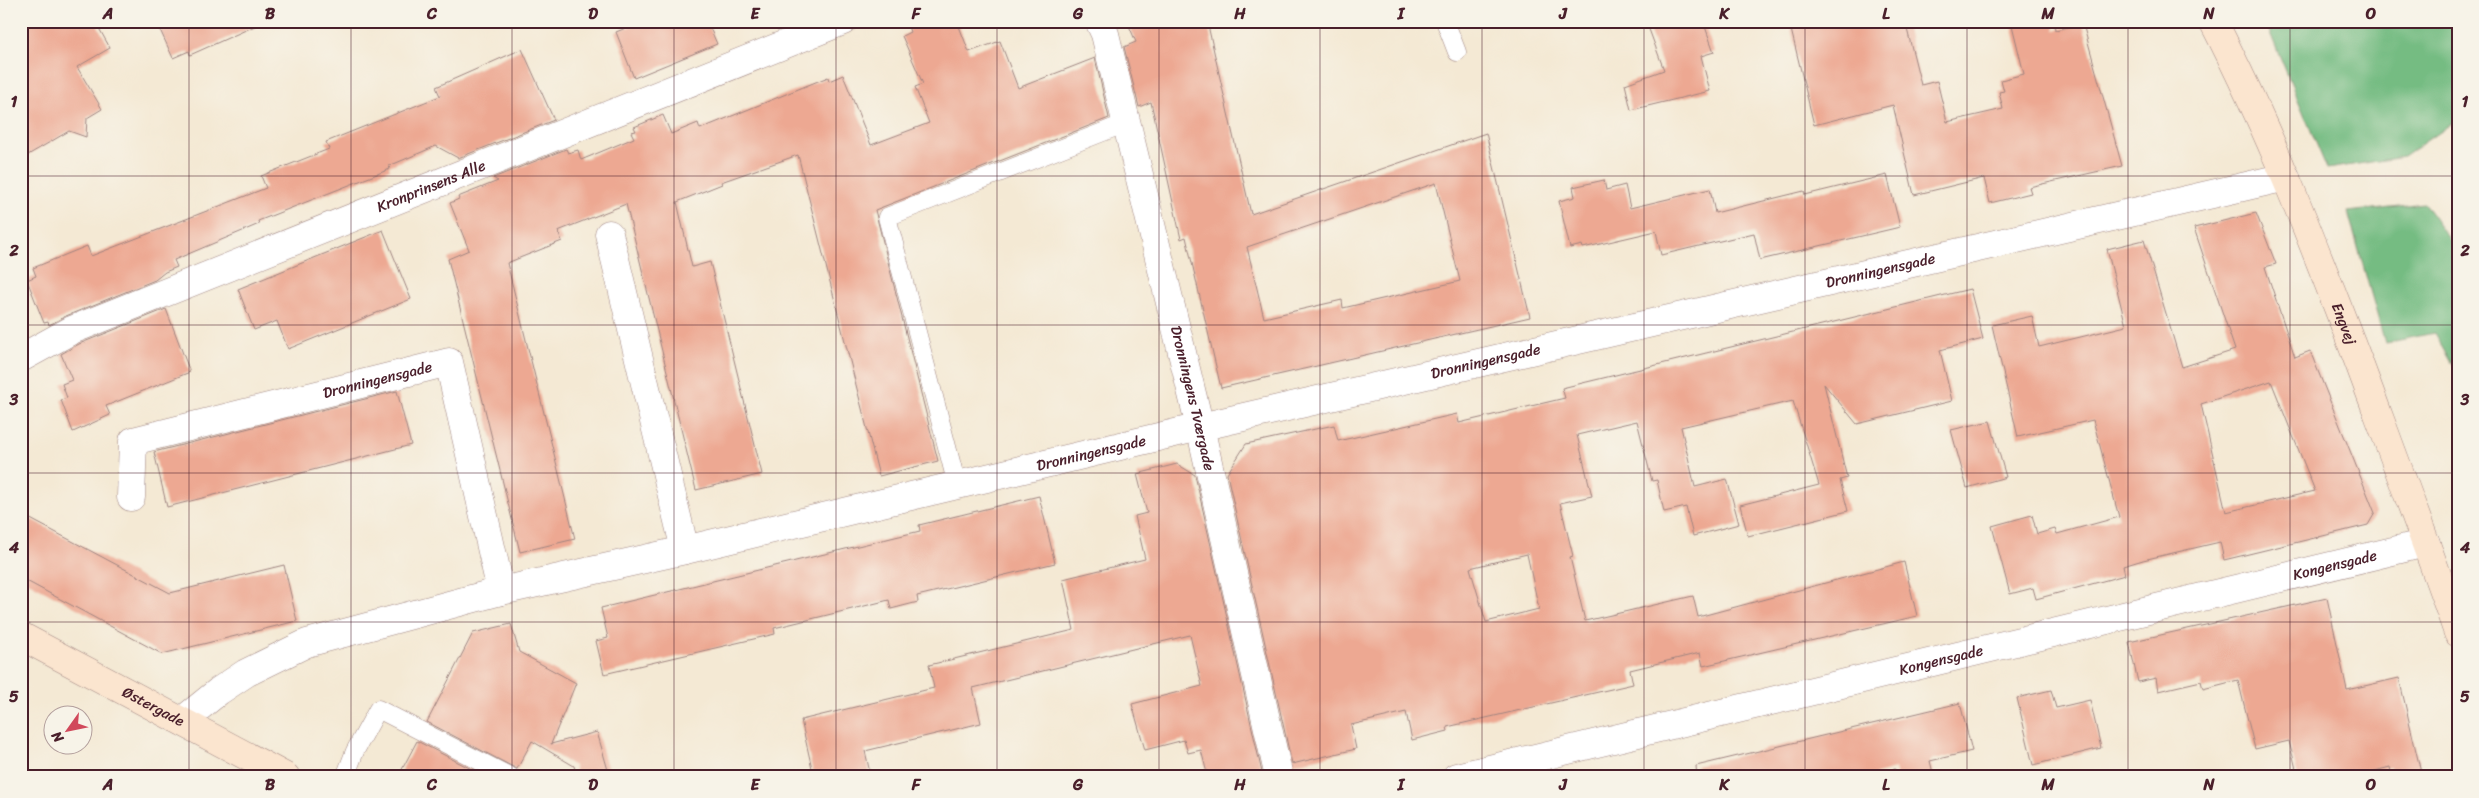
<svg xmlns="http://www.w3.org/2000/svg" width="2479" height="798" viewBox="0 0 2479 798" font-family="Sriracha,sans-serif">
	<rect width="100%" height="100%" fill="#f7f3e8"/>
	<filter id="ink" filterUnits="userSpaceOnUse"><feTurbulence type="fractalNoise" baseFrequency=".02" numOctaves="2"/><feDisplacementMap in="SourceGraphic" scale="10" xChannelSelector="R" yChannelSelector="G"/><feConvolveMatrix kernelMatrix="1 2 1 2 8 2 1 2 1" color-interpolation-filters="sRGB"/></filter>
	<filter id="wash" filterUnits="userSpaceOnUse"><feTurbulence type="fractalNoise" baseFrequency=".0096" numOctaves="4" result="noise"/><feDisplacementMap in="SourceGraphic" scale="20" xChannelSelector="R" yChannelSelector="G"/><feGaussianBlur stdDeviation="1.12" result="paint"/><feColorMatrix in="noise" values="0 0 0 0 0 0 0 0 0 0 0 0 0 0 0 0 0 1.4 0 .05"/><feComposite in="paint" operator="in"/></filter>
	<g filter="url(#wash)">
		<rect width="100%" height="100%" fill="#f4e9d4"/>
		<!-- forest -->
		<path fill="#74bc82" stroke="#5f6e56" d="M2265,21H2458V119L2403,157L2327,169Z
			M2424,203L2458,252V375L2434,333L2385,343L2348,212Z"/>
		<g id="blocks">
			<!-- building -->
			<path fill="#eda892" fill-rule="evenodd" d="M21,21H95L110,48L77,67L102,109L87,118L86,137L69,131L21,159Z
				M156,21H266L190,55L189,51L173,58Z
				M643,21H707L717,44L634,78L616,32Z
				M906,21H957L969,52L1000,41L1018,88L1095,58L1109,118L875,210L938,461L879,476L798,155L721,182L722,184L677,202L692,267L710,262L762,474L696,490L626,204L558,231L562,241L507,263L575,539L520,552L448,259L469,250L450,203L459,199L458,197L498,181L493,178L566,149L568,153L578,150L581,160L634,138L631,132L636,131L634,127L663,115L671,134L698,123L700,129L828,77L829,81L843,75L871,145L929,123L915,87L923,84L902,36L910,32Z
				M1127,21H1207L1251,214L1486,133L1530,317L1221,388L1186,237L1181,239L1151,102L1139,107L1124,47L1136,42ZM1436,183L1460,281L1343,308L1342,300L1264,318L1247,247Z
				M1646,21H1703L1714,52L1701,56L1710,91L1631,110L1625,84L1664,70Z
				M1789,21H1905L1921,85L1937,81L1947,122L2003,109L1999,92L2004,91L2001,80L2024,74L2011,21H2054L2055,30L2083,24L2122,166L2029,187L2031,193L1990,203L1984,178L1914,195L1893,105L1814,125Z
				M522,49L554,120L458,158L436,146L389,166L390,169L258,221L259,224L174,260L177,267L165,272L155,280L66,316L49,325L48,322L44,323L27,280L36,276L33,268L87,246L91,256L266,188L261,176L329,149L326,142L440,96L436,87Z
				M1887,175L1900,227L1760,260L1754,233L1661,255L1656,231L1583,248L1582,245L1570,248L1559,201L1575,197L1573,187L1604,180L1606,190L1625,185L1630,208L1710,189L1715,213L1804,191L1805,195Z
				M2256,213L2276,264L2265,267L2295,357L2310,351L2375,513L2368,525L2224,560L2220,542L2143,560L2123,566L2125,575L2036,599L2033,588L2010,594L1992,526L2032,515L2037,534L2055,529L2057,534L2119,517L2093,420L2018,437L1992,325L2032,316L2039,347L2126,326L2107,249L2144,240L2182,367L2235,350L2194,228ZM2271,381L2315,491L2226,512L2201,404Z
				M383,230L411,299L288,349L277,321L254,330L238,289Z
				M1970,289L1983,339L1940,350L1952,401L1857,424L1824,384L1847,478L1840,480L1848,511L1748,536L1740,505L1819,485L1793,401L1681,427L1695,487L1727,479L1739,524L1693,536L1686,507L1664,512L1657,480L1652,481L1637,421L1577,435L1592,496L1560,503L1573,556L1570,557L1585,621L1693,596L1698,617L1904,562L1917,616L1703,666L1700,653L1630,670L1633,684L1447,727L1448,731L1412,740L1406,712L1351,725L1356,749L1292,764L1227,474L1246,444L1334,425L1338,441L1457,414L1459,423L1565,398L1562,388ZM1527,554L1539,609L1486,622L1470,568Z
				M166,309L190,372L106,406L110,415L73,432L61,400L67,398L62,384L72,380L61,354L79,344Z
				M397,391L411,445L167,507L154,452Z
				M1990,421L2006,477L1967,488L1951,430Z
				M1177,464L1195,475L1263,777H1208L1201,750L1188,753L1184,740L1145,750L1132,704L1202,686L1190,635L973,688L981,723L865,751L871,777H814L801,720L934,688L929,665L1074,630L1063,579L1145,559L1135,516L1147,513L1137,474Z
				M1039,496L1055,563L917,596L918,602L891,609L889,600L774,628L775,634L604,674L596,641L608,638L601,608L920,531L919,525Z
				M21,514L170,593L284,565L297,621L162,654L21,578Z
				M2327,598L2347,690L2399,678L2422,777H2392L2390,767L2352,777H2298L2289,741L2255,749L2238,680L2203,689L2201,681L2158,691L2156,678L2138,682L2129,642Z
				M511,624L519,652L576,683L551,744L597,732L610,777H577L574,766L532,741L517,769L427,722L473,633Z
				M2051,690L2056,708L2090,700L2101,748L2033,765L2017,698Z
				M1960,703L1972,751L1930,761L1934,777H1897L1895,769L1865,777H1697L1696,766Z
				M417,741L487,777H398Z"/>
		</g>
	</g>
	<g filter="url(#ink)">
		<use href="#blocks" fill-opacity="0" stroke="#9f8480" stroke-width="1"/>
		<g fill="none" stroke-linecap="round" stroke-linejoin="round">
			<!-- lane casing -->
			<g stroke="#9f8480" stroke-width="19">
				<path id="lane" d="M1445,21L1457,52
					M957,485L887,217L1126,123
					M345,777L355,751L378,709L511,777"/>
			</g>
			<!-- street casing -->
			<g stroke="#9f8480" stroke-width="29">
				<g id="street">
					<path id="s1" d="M1099,21L1105,34L1200,427L1279,777"/>
					<path d="M609,234L685,550"/>
					<path id="s2" d="M21,358L72,330L843,21"/>
					<path id="s3" d="M131,497L133,441L449,362L501,591"/>
					<path id="s4" d="M182,721L219,691L246,673L307,643L501,591L685,550L1200,427L2286,177"/>
					<path id="s5" d="M1456,777L2426,543"/>
				</g>
			</g>
			<!-- secondary casing -->
			<g stroke="#9f8480" stroke-width="29">
				<g id="secondary">
					<path id="s6" d="M2213,21C2270,131 2315,247 2359,363C2392,452 2426,542 2458,633"/>
					<path id="s7" d="M21,636L286,777"/>
				</g>
			</g>
			<!-- lane -->
			<use href="#lane" stroke="#fff" stroke-width="18"/>
			<!-- street -->
			<use href="#street" stroke="#fff" stroke-width="28"/>
			<!-- secondary -->
			<use href="#secondary" stroke="#fbe5cf" stroke-width="28"/>
		</g>
	</g>
	<!-- grid -->
	<path fill="none" stroke="#4a1f2b" stroke-width="1" stroke-opacity="0.55" d="M189,21V777M351,21V777M512,21V777M674,21V777M836,21V777M997,21V777M1159,21V777M1320,21V777M1482,21V777M1644,21V777M1805,21V777M1967,21V777M2128,21V777M2290,21V777M21,176H2458M21,325H2458M21,473H2458M21,622H2458"/>
	<g text-anchor="middle" stroke-width="4.5" stroke-linejoin="round" paint-order="stroke">
		<!-- street labels -->
		<g font-size="15" fill="#4a1f2b" stroke="#f7f3e8">
			<text dy="5" stroke="none"><textPath href="#s2" startOffset="445">Kronprinsens Alle</textPath></text>
			<text dy="5" stroke="none"><textPath href="#s4" startOffset="1765">Dronningensgade</textPath></text>
			<text dy="5" stroke="none"><textPath href="#s6" startOffset="330">Engvej</textPath></text>
			<text dy="5" stroke="none"><textPath href="#s4" startOffset="1360">Dronningensgade</textPath></text>
			<text dy="5" stroke="none"><textPath href="#s3" startOffset="308">Dronningensgade</textPath></text>
			<text dy="5" stroke="none"><textPath href="#s1" startOffset="389">Dronningens Tværgade</textPath></text>
			<text dy="5" stroke="none"><textPath href="#s4" startOffset="955">Dronningensgade</textPath></text>
			<text dy="5" stroke="none"><textPath href="#s5" startOffset="904">Kongensgade</textPath></text>
			<text dy="5" stroke="none"><textPath href="#s5" startOffset="499">Kongensgade</textPath></text>
			<text dy="5" stroke="none"><textPath href="#s7" startOffset="150">Østergade</textPath></text>
		</g>
	</g>
	<!-- margin -->
	<rect width="2479" height="798" fill="none" stroke="#f7f3e8" stroke-width="55"/>
	<!-- north arrow -->
	<g transform="translate(68 730) rotate(237)"><circle r="24" fill="#f7f3e8" stroke="#b29e9c"/>
	<path d="M0-4L9 19L0 12L-9 19Z" fill="#d1495b"/>
	<text y="-8" font-size="14" font-weight="bold" text-anchor="middle" fill="#4a1f2b">N</text>
	</g>
	<rect x="28" y="28" width="2424" height="742" fill="none" stroke="#4a1f2b" stroke-width="2"/>
	<g font-size="16" text-anchor="middle" font-weight="bold" fill="#4a1f2b">
		<text x="108" y="19">A</text>
		<text x="270" y="19">B</text>
		<text x="432" y="19">C</text>
		<text x="593" y="19">D</text>
		<text x="755" y="19">E</text>
		<text x="916" y="19">F</text>
		<text x="1078" y="19">G</text>
		<text x="1240" y="19">H</text>
		<text x="1401" y="19">I</text>
		<text x="1563" y="19">J</text>
		<text x="1724" y="19">K</text>
		<text x="1886" y="19">L</text>
		<text x="2048" y="19">M</text>
		<text x="2209" y="19">N</text>
		<text x="2371" y="19">O</text>
		<text x="14" y="107">1</text>
		<text x="2465" y="107">1</text>
		<text x="14" y="256">2</text>
		<text x="2465" y="256">2</text>
		<text x="14" y="405">3</text>
		<text x="2465" y="405">3</text>
		<text x="14" y="553">4</text>
		<text x="2465" y="553">4</text>
		<text x="14" y="702">5</text>
		<text x="2465" y="702">5</text>
		<text x="108" y="790">A</text>
		<text x="270" y="790">B</text>
		<text x="432" y="790">C</text>
		<text x="593" y="790">D</text>
		<text x="755" y="790">E</text>
		<text x="916" y="790">F</text>
		<text x="1078" y="790">G</text>
		<text x="1240" y="790">H</text>
		<text x="1401" y="790">I</text>
		<text x="1563" y="790">J</text>
		<text x="1724" y="790">K</text>
		<text x="1886" y="790">L</text>
		<text x="2048" y="790">M</text>
		<text x="2209" y="790">N</text>
		<text x="2371" y="790">O</text>
	</g>
</svg>
